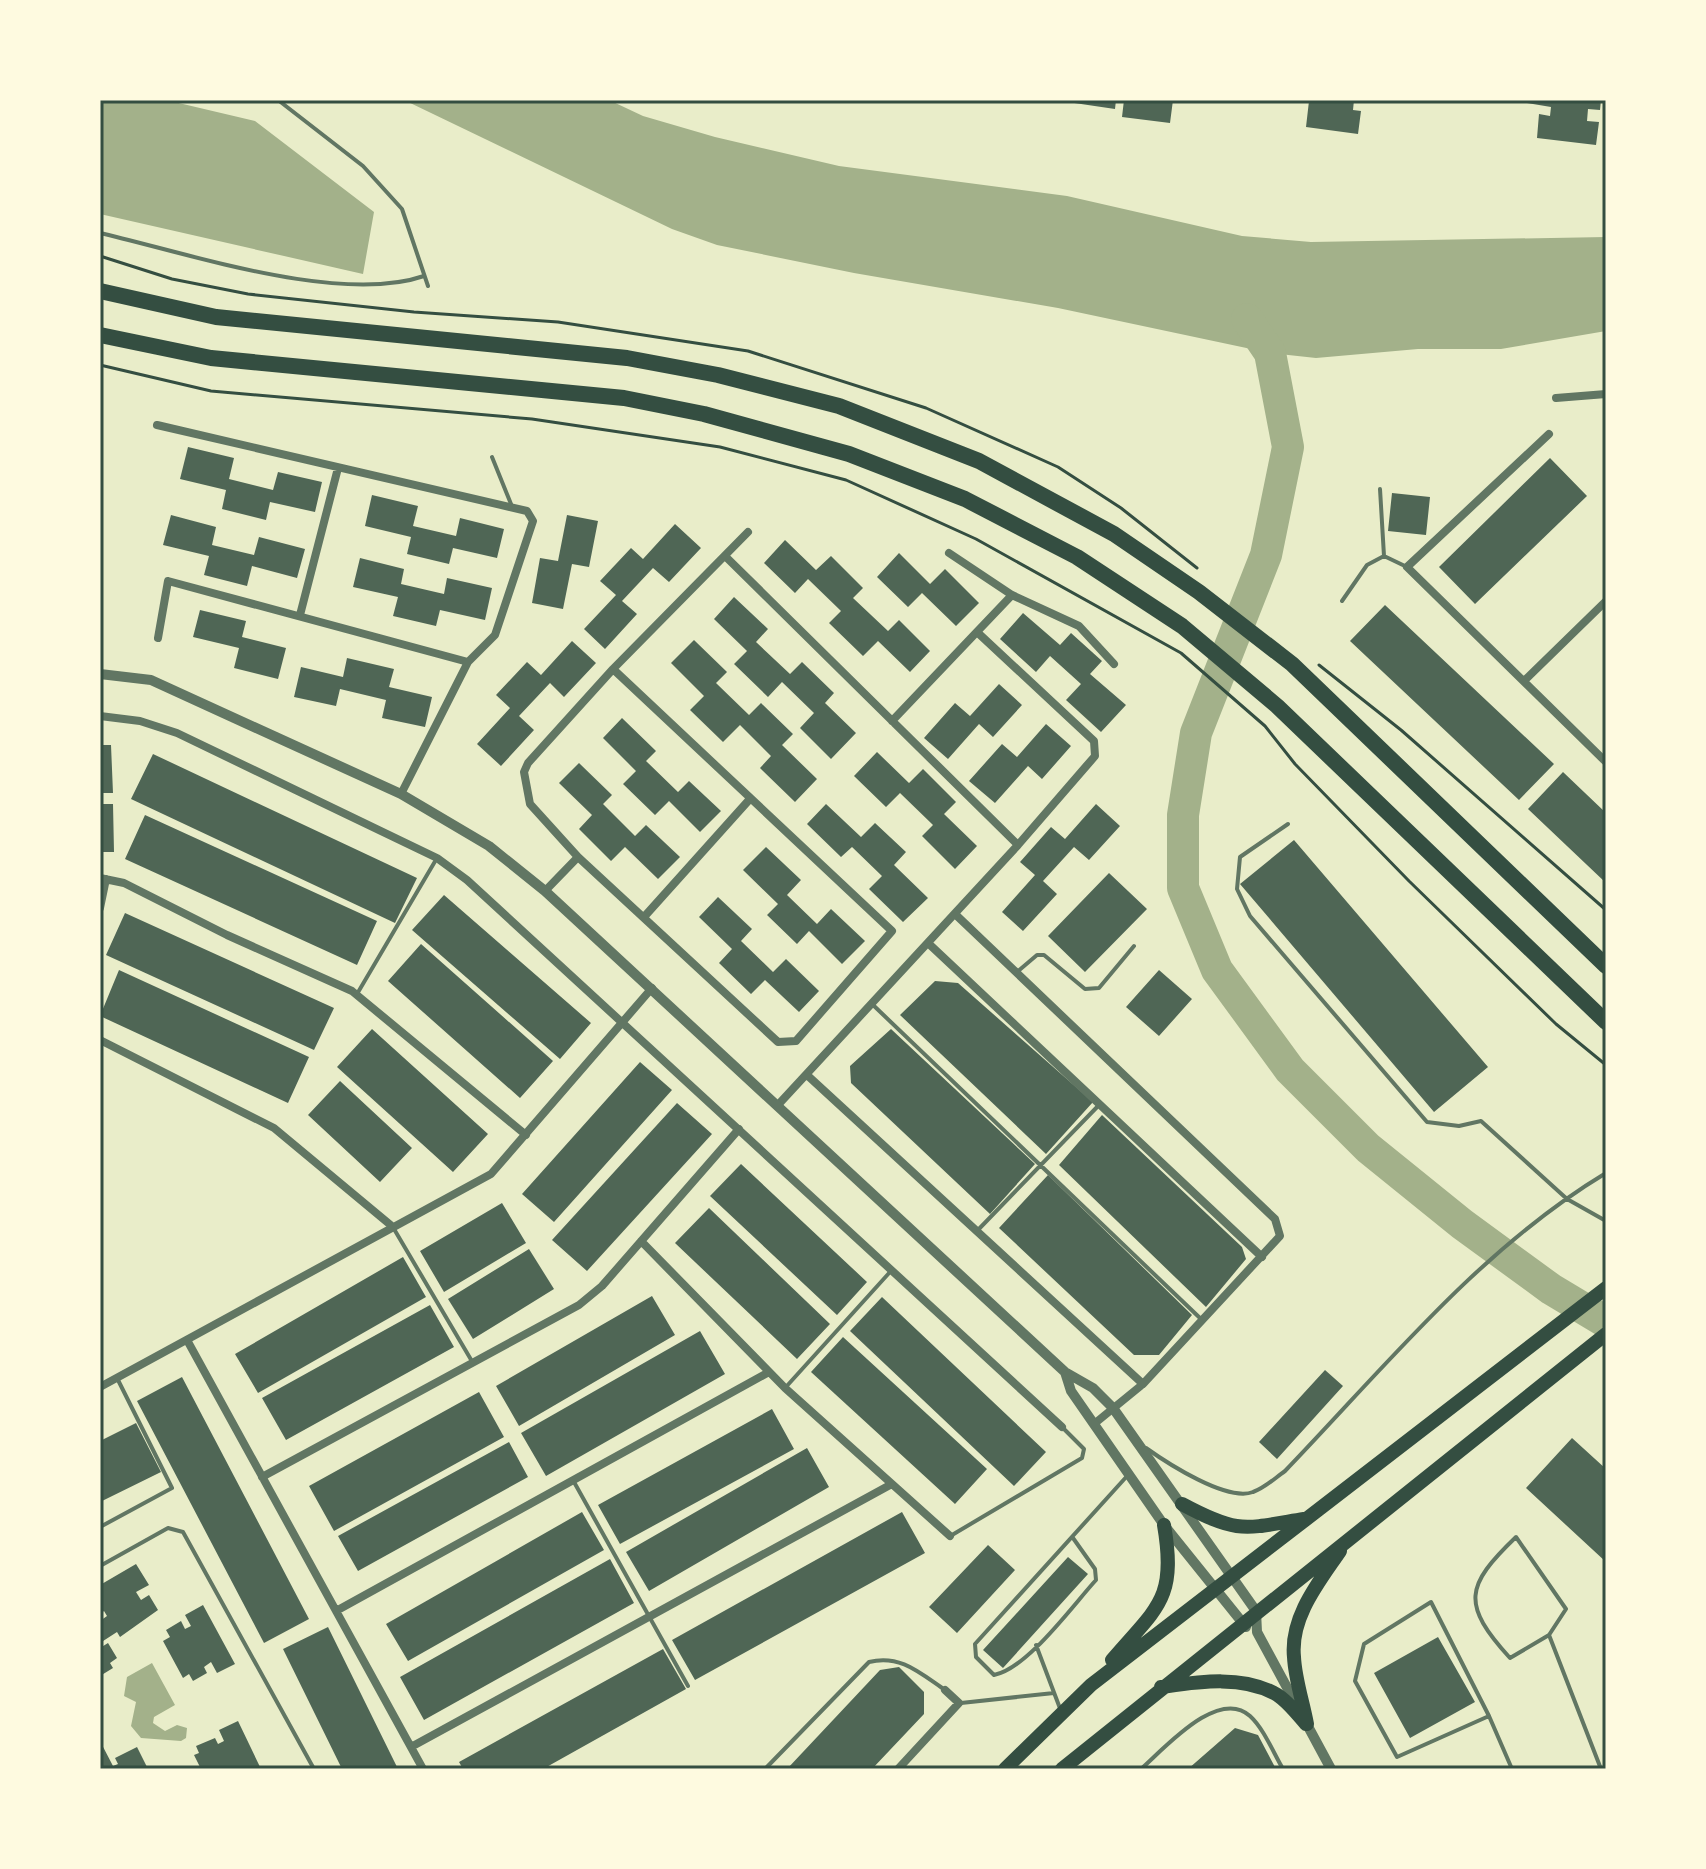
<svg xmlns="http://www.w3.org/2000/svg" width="1706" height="1869" viewBox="0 0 1706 1869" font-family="'DM Sans',sans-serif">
	<rect width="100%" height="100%" fill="#e9edc9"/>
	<!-- water -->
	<path fill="#a3b18a" d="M100,100H166L255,121L374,212L363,274L100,214Z
		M404,100H609L643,116L715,137L839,166L1067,196L1242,236L1311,242L1606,237V331L1501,349H1418L1316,358L1270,353L1058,308L854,273L717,245L672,229Z
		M152,1663L175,1705L154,1717L153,1723L165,1731L177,1725L187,1728L186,1738L181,1741L141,1738L131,1726L136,1702L124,1696L127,1677Z"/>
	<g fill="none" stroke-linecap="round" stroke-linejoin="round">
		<!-- river -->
		<path stroke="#a3b18a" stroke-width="32" d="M1247,319L1270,353L1288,447L1266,555L1196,733L1183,815V888L1217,970L1290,1070L1368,1148L1462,1224L1551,1289L1606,1322"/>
	</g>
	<!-- building -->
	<path fill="#4f6655" d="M1054,100H1116L1115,109Z
		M1124,100H1173L1170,123L1122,117Z
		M1318,100H1354L1353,110L1361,111L1358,134L1306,127L1309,101Z
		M1508,100H1601L1600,110L1588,109L1587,121L1599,122L1596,145L1537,138L1539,114L1550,116L1551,107Z
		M188,447L234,458L229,479L273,490L278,472L322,482L315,512L270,502L266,520L222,509L226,490L180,479Z
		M1550,458L1587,496L1475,604L1439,567Z
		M1392,493L1430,497L1426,535L1388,531Z
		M372,495L418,506L413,526L456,536L460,518L504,529L497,558L453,548L449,564L407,554L411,537L365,526Z
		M171,515L216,527L212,545L254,555L259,537L305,549L297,578L252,566L247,586L204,575L209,556L163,545Z
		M567,515L598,521L589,567L572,564L563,609L532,603L540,558L558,561Z
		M675,524L701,548L669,582L653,568L622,601L637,614L605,649L584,629L616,595L600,581L631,548L643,559Z
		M785,540L816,570L831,556L863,588L853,598L888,631L899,620L930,651L910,672L878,641L863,656L829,623L841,611L808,579L795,593L764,563Z
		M899,553L930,584L945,569L979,603L956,626L922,593L908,607L877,577Z
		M360,558L404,569L401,584L444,594L447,578L492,588L485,620L440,610L436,626L393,616L398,597L353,587Z
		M734,597L768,629L756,642L790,674L802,662L834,693L825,703L856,733L831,759L800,728L814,713L782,682L768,697L734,664L747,651L714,619Z
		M1385,605L1554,764L1519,800L1350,641Z
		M200,610L246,621L242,637L286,648L278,679L234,668L239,648L193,637Z
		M1023,613L1060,645L1071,633L1102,661L1090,674L1126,705L1101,732L1066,700L1081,684L1050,656L1036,672L1000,639Z
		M694,640L727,672L716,683L749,715L761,703L793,734L782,745L817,779L795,802L760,768L771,756L740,725L723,742L690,710L704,696L671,663Z
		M572,641L596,663L564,697L550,683L519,716L534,730L501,766L477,744L510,708L496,695L527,662L541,675Z
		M347,658L394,669L389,687L432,697L425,727L382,718L386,700L340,689L336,706L294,697L301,667L343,677Z
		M999,684L1022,705L993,737L979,724L948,759L924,738L955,703L970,716Z
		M622,718L656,751L646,761L678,792L689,781L721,811L700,832L669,801L655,815L623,784L636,771L603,738Z
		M1046,724L1071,746L1042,779L1028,766L995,803L969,781L1002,744L1017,757Z
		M100,745H111L113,793H100Z
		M877,752L909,783L923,769L956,802L944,814L977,846L955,869L922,836L933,825L900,793L886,807L854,776Z
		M153,754L417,878L395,923L131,799Z
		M579,763L612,795L603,804L635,836L646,825L680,857L658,879L625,847L611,861L579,829L592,815L559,783Z
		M1563,772L1606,813V883L1528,809Z
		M100,804H113L114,852H100Z
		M826,804L861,837L875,823L906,852L894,865L928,898L903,922L869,889L882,876L852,847L841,857L807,824Z
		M1096,804L1120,826L1089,860L1074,847L1043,881L1057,894L1023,931L1002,912L1035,875L1020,862L1051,827L1065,839Z
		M145,815L377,921L357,965L125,859Z
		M1294,840L1488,1067L1434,1112L1240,884Z
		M766,847L801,880L787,895L817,924L831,909L865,941L842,964L809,931L797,944L767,915L778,904L743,870Z
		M1109,873L1147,909L1085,972L1048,936Z
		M444,895L591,1023L560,1059L412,930Z
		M718,897L752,929L741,941L773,972L786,959L819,991L799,1012L765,980L751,994L719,963L732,949L699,917Z
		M125,913L334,1008L314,1050L106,955Z
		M421,944L553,1061L520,1098L388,981Z
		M119,970L309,1057L288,1103L100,1016Z
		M1159,970L1192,999L1159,1036L1126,1007Z
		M935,981L958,983L1093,1102L1046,1154L900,1015Z
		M372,1029L488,1134L453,1172L337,1067Z
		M891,1029L1035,1164L990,1214L851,1083L850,1066Z
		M640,1062L672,1090L554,1222L522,1194Z
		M340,1081L412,1148L380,1182L308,1115Z
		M677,1103L712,1134L587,1271L552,1240Z
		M1102,1115L1242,1247L1246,1259L1206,1307L1059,1165Z
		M741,1164L867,1282L837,1315L710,1196Z
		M1048,1175L1192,1315L1159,1355H1134L999,1228Z
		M502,1203L526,1243L444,1292L420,1251Z
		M709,1208L830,1324L797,1359L675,1243Z
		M529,1249L554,1289L473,1339L448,1299Z
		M403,1257L426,1297L258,1393L235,1354Z
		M652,1296L675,1335L519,1426L496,1386Z
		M882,1297L1046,1452L1014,1486L850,1331Z
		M430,1305L454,1347L286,1440L262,1398Z
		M700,1331L725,1374L546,1476L521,1433Z
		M843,1337L987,1469L955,1504L811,1372Z
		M1325,1370L1343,1386L1277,1459L1259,1442Z
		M182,1377L309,1619L264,1643L137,1401Z
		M479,1392L504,1437L334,1531L309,1486Z
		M772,1409L794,1449L620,1544L598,1505Z
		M136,1423L161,1472L100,1502V1441Z
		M1572,1438L1606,1469V1562L1526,1488Z
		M509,1442L528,1477L358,1571L338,1536Z
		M807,1448L829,1487L649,1591L626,1552Z
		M582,1512L604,1550L408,1661L386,1624Z
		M902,1512L925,1553L695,1680L672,1640Z
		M988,1545L1015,1570L957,1633L929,1607Z
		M1068,1557L1088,1574L1003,1668L983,1650Z
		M610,1559L634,1603L424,1720L400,1677Z
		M136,1564L149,1585L136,1592L141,1600L149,1595L158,1610L120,1637L117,1632L100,1643V1621L107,1616L104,1611L100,1614V1585Z
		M203,1605L235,1664L217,1673L211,1662L204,1667L207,1673L193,1681L189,1674L183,1678L163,1641L170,1637L166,1630L181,1621L185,1629L191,1626L185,1615Z
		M328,1627L398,1769H342L283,1649Z
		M1438,1637L1475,1702L1410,1738L1374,1673Z
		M108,1643L117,1658L110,1663L113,1668L100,1676V1648Z
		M663,1649L686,1689L543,1769H463L459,1762Z
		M899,1667L924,1692V1714L872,1769H787L880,1670Z
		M238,1721L261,1769H201L194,1755L199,1753L196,1746L215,1738L218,1744L224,1741L219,1730Z
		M1235,1728L1258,1735L1276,1769H1188Z
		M100,1741L113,1766L118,1764L115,1758L137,1747L148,1769H100Z"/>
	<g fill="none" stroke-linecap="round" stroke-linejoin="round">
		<!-- path -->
		<path stroke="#344e41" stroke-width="3" d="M100,256L172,279L248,294L414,312L558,322L748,351L926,408L1058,467L1121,508L1197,568
			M100,365L211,391L532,419L720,447L846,480L976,539L1181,653L1265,726L1295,764L1409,881L1556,1024L1606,1065
			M1319,665L1401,730L1606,910"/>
		<!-- service -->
		<path stroke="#617663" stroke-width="4" d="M278,100L363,166L402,209L428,286
			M100,233C187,253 340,305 424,276
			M492,457L511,504
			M1380,489L1384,556L1407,567
			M1342,601L1367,565L1384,556
			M1288,824L1240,857L1237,889L1250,916L1427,1122L1459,1126L1481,1121L1567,1199L1606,1221
			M1017,972L1037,955H1044L1085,989L1099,988L1134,946
			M357,994L437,858
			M872,1004L1201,1319
			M394,1229L473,1363
			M976,1232L1099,1105
			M785,1388L890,1272
			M1146,1448C1167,1463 1227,1502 1253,1492C1265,1488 1275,1478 1285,1471C1386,1366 1480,1249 1606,1173
			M574,1482L688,1686
			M100,1527L172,1488L118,1380
			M952,1535L1082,1458L1084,1449L1062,1427
			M1073,1538L1095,1569L1096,1580C1073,1605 1027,1669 994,1675L976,1657L975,1644L1128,1475
			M100,1566L168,1528L183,1532L314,1769
			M1549,1635L1510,1658C1461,1604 1465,1586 1516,1537L1566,1609L1549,1635L1601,1769
			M1036,1645L1061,1711
			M961,1703L1054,1693
			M1489,1716L1431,1602L1364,1644L1355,1681L1397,1757L1489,1716L1512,1769
			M765,1769L869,1662C900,1654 920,1673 945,1690
			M1141,1769C1164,1749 1218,1687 1250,1716C1264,1729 1273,1752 1283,1769"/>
		<!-- minor -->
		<path stroke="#617663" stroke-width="8" d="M1556,398L1606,394
			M157,425L527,511L533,521L495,635L468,662L401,794
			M1549,434L1407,567L1606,762
			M949,553L1012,595L1079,626L1114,664
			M725,556L1018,845
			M300,615L338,468
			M158,638L168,581L468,662
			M613,669L892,931L796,1041L778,1042L578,857L530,804L524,772L528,763L613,669L748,532
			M1524,681L1606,601
			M100,716L140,721L177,733L437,858L467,880L1062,1427
			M892,721L1012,595
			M100,878L124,883L227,935L352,991L526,1135
			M545,891L578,857
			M100,908L106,879
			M955,914L1275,1219L1280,1236L1143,1384L1094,1424
			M644,917L749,800
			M928,943L1262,1257
			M100,1040L274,1128L393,1227
			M807,1075L1143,1384
			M777,1106L1018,845L1095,756L1094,741L977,632
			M641,1241L785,1388L950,1536
			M187,1340L423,1769
			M100,1387L491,1174L652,988
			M262,1477L579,1305L602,1286L739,1129
			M336,1611L769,1372
			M411,1747L890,1485
			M898,1769L959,1703L945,1690"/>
		<!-- tertiary -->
		<path stroke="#617663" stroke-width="10" d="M100,674L151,680L401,794L489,846L545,891L1065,1372L1093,1388L1113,1408L1256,1611L1257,1632L1331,1769
			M1065,1372L1071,1391L1164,1525L1246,1627"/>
		<!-- primary -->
		<path stroke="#344e41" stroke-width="14" d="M1182,1504C1238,1534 1243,1529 1304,1519
			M1112,1660C1157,1607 1177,1600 1164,1525
			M1161,1687C1198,1682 1240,1675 1274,1693C1286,1699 1297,1714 1306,1724
			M1307,1724C1303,1702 1295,1679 1294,1657C1290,1617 1319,1582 1340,1551
			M1005,1769L1091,1685L1606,1288
			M1062,1769L1606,1334"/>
		<!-- motorway -->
		<path stroke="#344e41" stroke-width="16" d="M100,291L216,317L627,358L718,375L839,406L979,461L1114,534L1199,592L1292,664L1606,966
			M100,335L211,358L624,398L704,414L849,454L965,499L1077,557L1182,626L1277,706L1606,1022"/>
	</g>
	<!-- border -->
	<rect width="1706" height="1869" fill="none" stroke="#fefae0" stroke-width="204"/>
	<rect x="102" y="102" width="1502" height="1665" fill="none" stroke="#344e41" stroke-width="3"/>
</svg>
